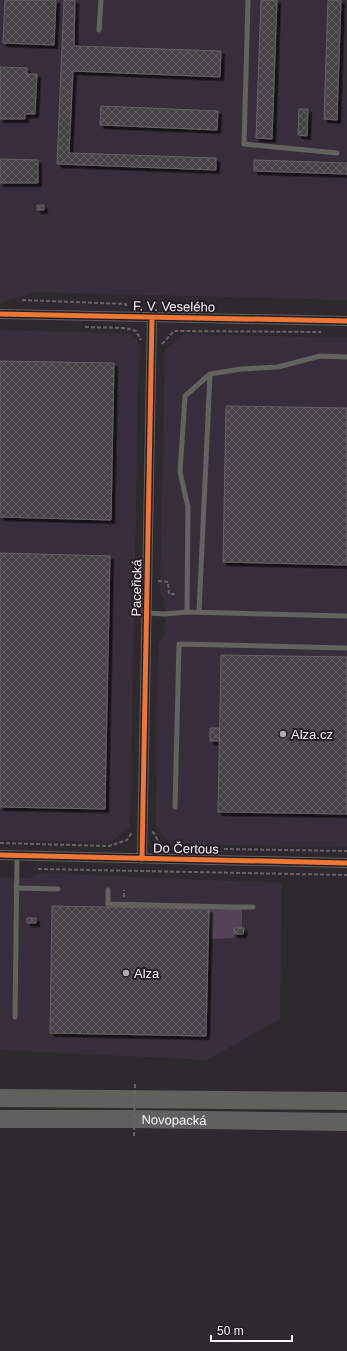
<svg xmlns="http://www.w3.org/2000/svg" width="347" height="1351" viewBox="0 0 347 1351" font-family="Helvetica,sans-serif">
	<defs>
		<pattern id="building-cross-hatch" width="8" height="8" patternUnits="userSpaceOnUse"><rect width="8" height="8" fill="#474347"/><path d="M0 0l8 8M0 8l8-8" fill="none" stroke="#625f62"/></pattern>
		<filter id="shadow"><feDropShadow dx="3.5" dy="3.5" stdDeviation="0" flood-color="#0009"/></filter>
	</defs>
	<rect width="100%" height="100%" fill="#2d292e"/>
	<!-- built -->
	<path fill="#382e3b" d="M0,0H347V300L33,292L0,303Z
		M0,330L129,334L136,338L139,345L130,827L111,842L0,840Z
		M184,334L347,338V847L170,844L156,826L158,643L165,635V601L160,592L165,349Z
		M40,873L282,883L280,1019L207,1060L0,1050V877L30,878Z"/>
	<!-- grass -->
	<path fill="#554359" d="M242,908V928H234V938L208,939L209,909Z"/>
	<!-- building -->
	<path fill="url(#building-cross-hatch)" stroke="#656165" filter="url(#shadow)" d="M5,0H56L54,45L3,43Z
		M64,0H75L74,46L221,51L220,77L73,71L69,153L216,158V170L57,164Z
		M261,0H277L272,139L256,138Z
		M328,0H341L337,120L324,119Z
		M0,67L27,68V74H37L35,114H25V119H0Z
		M101,106L218,111L217,130L100,125Z
		M299,109H308L307,136L298,135Z
		M0,159L38,160V183H0Z
		M254,160L347,163V174L254,171Z
		M37,205H44V210H37Z
		M0,361L114,363L111,520L0,517Z
		M226,406L347,408V565L223,562Z
		M0,553L110,556L105,809L0,807Z
		M221,655L347,657V814L218,812Z
		M210,728H220L219,741H210Z
		M52,906L209,909L206,1036L50,1033Z
		M27,918H36V923H27Z
		M234,928H244L243,934H234Z"/>
	<g fill="none" stroke-linecap="round" stroke-linejoin="round">
		<!-- path -->
		<path stroke="#666564" stroke-width="2" stroke-dasharray="4 2" stroke-linecap="butt" d="M22,300L126,304V307
			M85,327L126,328L136,331L141,340
			M162,344L174,331L321,332
			M158,581L168,582L169,594H177
			M152,832L154,833L159,843L170,848
			M0,843L109,846L127,840L132,832
			M224,849L347,851
			M38,869L347,875
			M124,897V890"/>
		<!-- service -->
		<path stroke="#62635e" stroke-width="5" d="M248,0L244,144L337,153
			M99,30L101,0
			M187,612L188,507L180,472L185,396L210,374L241,369L278,367L320,356L347,357
			M199,612L210,374
			M147,613L165,614L187,612L347,616
			M175,807L179,644L347,648
			M16,888L58,889
			M108,890V904L231,907H253
			M15,1017L17,856"/>
		<!-- minor -->
		<path stroke="#62635e" stroke-width="10" d="M0,314L347,321
			M0,855L347,863
			M142,859L152,317"/>
		<!-- motorway -->
		<g stroke="#60605d" stroke-width="18">
			<path d="M0,1098L347,1101"/>
			<path id="s1" d="M0,1119H134L347,1122"/>
		</g>
		<!-- path-bridge -->
		<path stroke="#666564" stroke-width="2" stroke-dasharray="4 2" stroke-linecap="butt" d="M134,1136L135,1083"/>
		<!-- cycleway casing -->
		<g stroke="#241d26" stroke-width="8">
			<path id="cycleway" d="M0,314L347,321
				M0,855L347,863
				M142,859L152,317"/>
		</g>
		<!-- cycleway -->
		<use href="#cycleway" stroke="#f07635" stroke-width="5"/>
	</g>
	<!-- markers -->
	<g fill="#b1acb2" stroke="#241d26" stroke-width="1.5">
		<circle cx="283" cy="734" r="4"/>
		<circle cx="126" cy="973" r="4"/>
	</g>
	<g text-anchor="middle" stroke-width="4" stroke-linejoin="round" paint-order="stroke">
		<!-- street labels -->
		<g font-size="13" fill="#f8f3f9" stroke="#241d26">
			<text transform="translate(174 306) rotate(1)" y="5">F. V. Veselého</text>
			<text transform="translate(136 588) rotate(-89)" y="5">Paceřická</text>
			<text transform="translate(186 848) rotate(1)" y="5">Do Čertous</text>
			<text dy="5" stroke="none"><textPath href="#s1" startOffset="174">Novopacká</textPath></text>
		</g>
		<!-- poi labels -->
		<g font-size="13" fill="#f8f3f9" stroke="#241d26" text-anchor="start">
			<text x="291" y="739">Alza.cz</text>
			<text x="134" y="978">Alza</text>
		</g>
	</g>
	<!-- scale -->
	<path d="M211 1335v6h81v-6" fill="none" stroke="#f8f3f9" stroke-width="2"/>
	<text x="217" y="1335" font-size="12" fill="#f8f3f9" stroke="#241d26" stroke-width="3" paint-order="stroke">50 m</text>
</svg>
